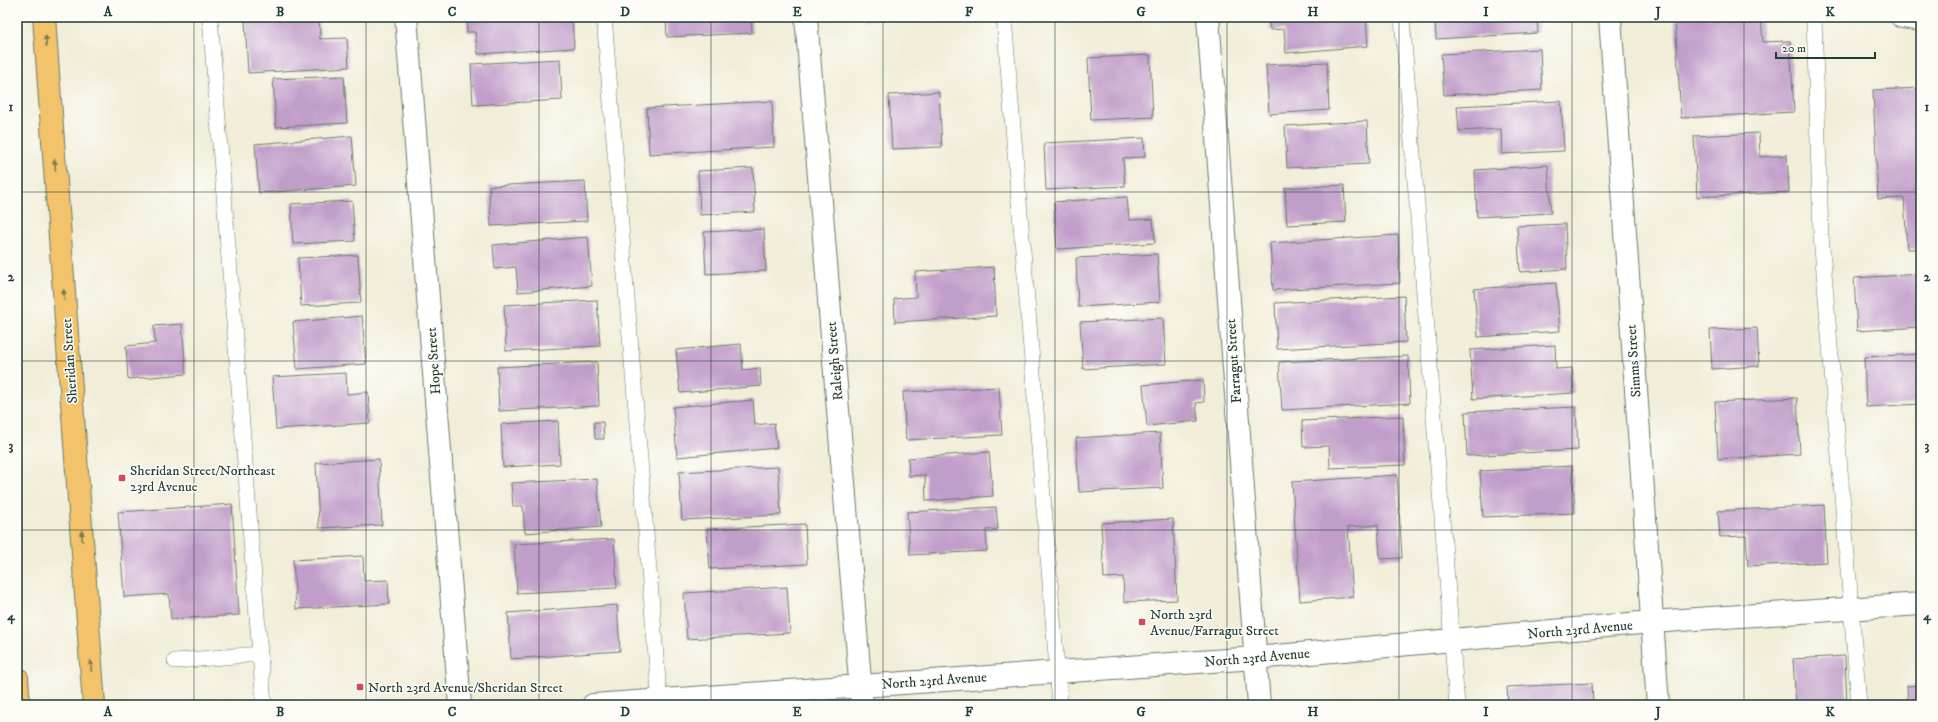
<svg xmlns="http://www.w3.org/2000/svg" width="1938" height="722" viewBox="0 0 1938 722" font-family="'IM FELL DW Pica',serif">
	<rect width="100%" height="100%" fill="#fdfcf7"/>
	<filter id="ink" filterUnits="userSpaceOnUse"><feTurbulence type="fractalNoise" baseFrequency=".025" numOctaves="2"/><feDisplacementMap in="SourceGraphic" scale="8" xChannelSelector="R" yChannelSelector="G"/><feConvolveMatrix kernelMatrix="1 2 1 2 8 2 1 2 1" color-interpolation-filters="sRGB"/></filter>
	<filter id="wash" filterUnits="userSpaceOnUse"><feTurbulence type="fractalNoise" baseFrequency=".012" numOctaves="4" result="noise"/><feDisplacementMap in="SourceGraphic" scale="16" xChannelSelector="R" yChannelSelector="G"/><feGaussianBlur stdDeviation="0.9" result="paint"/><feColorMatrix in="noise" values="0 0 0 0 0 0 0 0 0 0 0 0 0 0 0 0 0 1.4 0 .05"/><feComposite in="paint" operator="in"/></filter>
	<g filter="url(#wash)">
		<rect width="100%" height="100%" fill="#f1edd8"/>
		<g id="blocks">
			<!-- building -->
			<path fill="#c19eca" d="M319,17L320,39L347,38L349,67L248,73L245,21Z
				M467,17H572L574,48L478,54L475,32H467Z
				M666,17H751L752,33L667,37Z
				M864,17H887V18L865,20Z
				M1269,17H1366L1368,46L1286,53L1284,29L1270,30Z
				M1435,17H1537L1538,33L1436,39Z
				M1675,17H1761L1763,42L1790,41L1794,112L1681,118Z
				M1540,49L1542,90L1444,95L1441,54Z
				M1150,55L1153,117L1091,120L1088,58Z
				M560,59L562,100L473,105L471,64Z
				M1327,62L1329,110L1269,114L1266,65Z
				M344,76L347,123L276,127L273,79Z
				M1921,88V249H1907L1904,198L1878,199L1873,90Z
				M939,92L942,147L892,149L889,95Z
				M772,101L774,147L649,154L647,108Z
				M1561,101L1564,151L1502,154L1501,129L1459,131L1457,106Z
				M1367,121L1369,164L1287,168L1285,126Z
				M1759,133L1760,157L1787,155L1789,192L1697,197L1694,136Z
				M352,136L356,186L259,193L255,144Z
				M1144,138L1145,157L1123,158L1125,186L1046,190L1044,143Z
				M1548,165L1551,213L1477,217L1475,170Z
				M753,168L755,212L700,215L698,171Z
				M585,181L587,221L491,226L489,186Z
				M1344,185L1346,222L1287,225L1285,188Z
				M1127,197L1129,220L1153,219L1155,243L1057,249L1054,202Z
				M352,201L355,241L293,244L291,204Z
				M1565,224L1567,269L1520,272L1517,226Z
				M764,229L766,271L706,274L704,232Z
				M1398,235L1400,283L1273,290L1270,243Z
				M588,237L592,286L518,292L516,267L495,269L493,245Z
				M1157,254L1160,302L1078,307L1076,258Z
				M358,255L361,303L301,306L298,258Z
				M994,267L996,316L895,322L894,299L916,297L915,272Z
				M1921,274V327L1857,331L1854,278Z
				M1556,283L1560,331L1478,337L1474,289Z
				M1404,296L1406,342L1277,349L1275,303Z
				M597,300L600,346L506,351L504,305Z
				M362,316L366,364L297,369L293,322Z
				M1163,318L1166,364L1083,369L1080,322Z
				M182,324L186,374L128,379L126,346L155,343L154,326Z
				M1757,328L1759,366L1712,369L1710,330Z
				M741,344L743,370L760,368L761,386L680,393L676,350Z
				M1555,345L1556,369L1572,368L1574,393L1473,399L1470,350Z
				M1921,354V404L1866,407L1864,357Z
				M1408,356L1410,403L1282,410L1279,362Z
				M597,362L599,406L499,411L497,367Z
				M346,373L347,394L368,392L370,423L276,429L272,377Z
				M1203,380L1204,402L1196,403L1198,421L1147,426L1143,385Z
				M999,387L1002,435L906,440L903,392Z
				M1797,398L1800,454L1718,459L1715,402Z
				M753,400L755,425L774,423L777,448L677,457L673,407Z
				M1576,407L1578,450L1467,456L1465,412Z
				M1403,416L1405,465L1330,468L1329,446L1303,447L1302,421Z
				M558,421L560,464L503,467L501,424Z
				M594,422H603L604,439H595Z
				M1160,433L1163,488L1079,492L1076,438Z
				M989,452L993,496L926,501L925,475L909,476L908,458Z
				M379,459L382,525L319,528L316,463Z
				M1572,466L1575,513L1483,517L1480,471Z
				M778,467L781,515L682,520L679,472Z
				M1397,475L1402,558L1380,559L1378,525L1348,527L1353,597L1300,601L1292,482Z
				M597,479L601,527L525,533L523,506H513L511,483Z
				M232,504L239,615L171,619L169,594L124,597L118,512Z
				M1824,505L1827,562L1748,566L1746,536L1720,537L1718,511Z
				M996,507L998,529L986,530L987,551L910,555L907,512Z
				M1173,519L1177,600L1124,602L1123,577L1104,578L1101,523Z
				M805,524L807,564L710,569L707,529Z
				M614,539L617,588L517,593L514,544Z
				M363,556L364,581L388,580L389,604L296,609L293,560Z
				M787,587L790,633L687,639L684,593Z
				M617,605L620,651L511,659L508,613Z
				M1845,656L1847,705H1796L1793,659Z
				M1592,683L1593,705H1508L1507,687Z
				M1921,685V705H1908L1907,686Z"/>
		</g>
	</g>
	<g filter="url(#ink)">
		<use href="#blocks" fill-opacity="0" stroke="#687b6d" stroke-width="1"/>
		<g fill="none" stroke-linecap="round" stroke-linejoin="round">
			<!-- lane casing -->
			<g stroke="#687b6d" stroke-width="16">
				<path id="lane" d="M210,17L260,654
					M604,17L660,705
					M1004,17L1060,705
					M1402,17L1457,705
					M1814,17L1821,235L1859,705
					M175,661L260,654L264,705"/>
			</g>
			<!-- street casing -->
			<g stroke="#687b6d" stroke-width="24">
				<path id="street" d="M406,17L460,705
					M806,17L862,705
					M1208,17L1259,705
					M1610,17L1658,705
					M1902,17L1921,20
					M593,705L1255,658L1651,622L1921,604"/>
			</g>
			<!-- primary casing -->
			<g stroke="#687b6d" stroke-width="24">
				<path id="primary" d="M44,17L94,705
					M17,678L19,705"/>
			</g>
			<!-- lane -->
			<use href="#lane" stroke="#fff" stroke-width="15"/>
			<!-- street -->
			<use href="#street" stroke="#fff" stroke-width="22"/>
			<!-- primary -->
			<use href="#primary" stroke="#f2c36a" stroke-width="22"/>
		</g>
		<!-- one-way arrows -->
		<defs><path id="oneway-solid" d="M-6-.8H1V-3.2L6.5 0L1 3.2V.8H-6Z"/></defs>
		<g fill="#7e794c">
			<use href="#oneway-solid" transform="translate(46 41) rotate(-94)"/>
			<use href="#oneway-solid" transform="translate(55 165) rotate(-94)"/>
			<use href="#oneway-solid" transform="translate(64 295) rotate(-94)"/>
			<use href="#oneway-solid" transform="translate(82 536) rotate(-94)"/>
			<use href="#oneway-solid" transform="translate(91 666) rotate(-94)"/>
		</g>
	</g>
	<!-- grid -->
	<path fill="none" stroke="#1f3d34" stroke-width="1" stroke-opacity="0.55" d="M194,17V705M366,17V705M539,17V705M711,17V705M883,17V705M1055,17V705M1227,17V705M1399,17V705M1572,17V705M1744,17V705M17,192H1921M17,361H1921M17,530H1921"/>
	<!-- markers -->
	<g fill="#d1495b" stroke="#fdfcf7" stroke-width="1.5">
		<rect x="118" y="474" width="8" height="8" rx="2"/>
		<rect x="1138" y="618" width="8" height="8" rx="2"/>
		<rect x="356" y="683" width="8" height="8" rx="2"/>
	</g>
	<g text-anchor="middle" stroke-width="3" stroke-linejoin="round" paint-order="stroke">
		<!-- street labels -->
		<g font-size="14" fill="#1f3d34" stroke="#fdfcf7">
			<text transform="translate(69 361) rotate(-94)" y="5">Sheridan Street</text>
			<text transform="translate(433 361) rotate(-94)" y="5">Hope Street</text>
			<text transform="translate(834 361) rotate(-95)" y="5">Raleigh Street</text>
			<text transform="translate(1233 361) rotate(-94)" y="5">Farragut Street</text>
			<text transform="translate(1633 361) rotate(-94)" y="5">Simms Street</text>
			<text transform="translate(1580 629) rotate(-5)" y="5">North 23rd Avenue</text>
			<text transform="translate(1257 657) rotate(-5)" y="5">North 23rd Avenue</text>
			<text transform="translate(934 680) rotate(-4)" y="5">North 23rd Avenue</text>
		</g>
		<!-- poi labels -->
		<g font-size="14" fill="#1f3d34" stroke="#fdfcf7" text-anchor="start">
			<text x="130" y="475">Sheridan Street/Northeast<tspan x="130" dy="16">23rd Avenue</tspan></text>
			<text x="1150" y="619">North 23rd<tspan x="1150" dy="16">Avenue/Farragut Street</tspan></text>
			<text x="368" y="692">North 23rd Avenue/Sheridan Street</text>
		</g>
	</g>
	<!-- margin -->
	<rect width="1938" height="722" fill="none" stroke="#fdfcf7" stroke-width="44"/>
	<!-- scale -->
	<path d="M1776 52v6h99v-6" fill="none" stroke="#1f3d34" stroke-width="2"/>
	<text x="1782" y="52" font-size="12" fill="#1f3d34" stroke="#fdfcf7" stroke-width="3" paint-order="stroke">20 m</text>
	<rect x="22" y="22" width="1894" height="678" fill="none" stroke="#1f3d34" stroke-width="1.5"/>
	<g font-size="13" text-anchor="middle" font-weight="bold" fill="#1f3d34">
		<text x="108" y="16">A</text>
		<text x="280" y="16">B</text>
		<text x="452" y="16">C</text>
		<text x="625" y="16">D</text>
		<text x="797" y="16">E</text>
		<text x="969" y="16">F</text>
		<text x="1141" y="16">G</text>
		<text x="1313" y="16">H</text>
		<text x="1486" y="16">I</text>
		<text x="1658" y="16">J</text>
		<text x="1830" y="16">K</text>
		<text x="11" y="111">1</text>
		<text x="1927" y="111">1</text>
		<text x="11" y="281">2</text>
		<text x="1927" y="281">2</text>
		<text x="11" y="450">3</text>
		<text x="1927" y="450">3</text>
		<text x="11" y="620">4</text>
		<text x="1927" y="620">4</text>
		<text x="108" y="716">A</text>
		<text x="280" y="716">B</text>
		<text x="452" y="716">C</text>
		<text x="625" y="716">D</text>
		<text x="797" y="716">E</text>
		<text x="969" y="716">F</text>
		<text x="1141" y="716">G</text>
		<text x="1313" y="716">H</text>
		<text x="1486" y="716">I</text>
		<text x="1658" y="716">J</text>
		<text x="1830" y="716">K</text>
	</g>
</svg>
